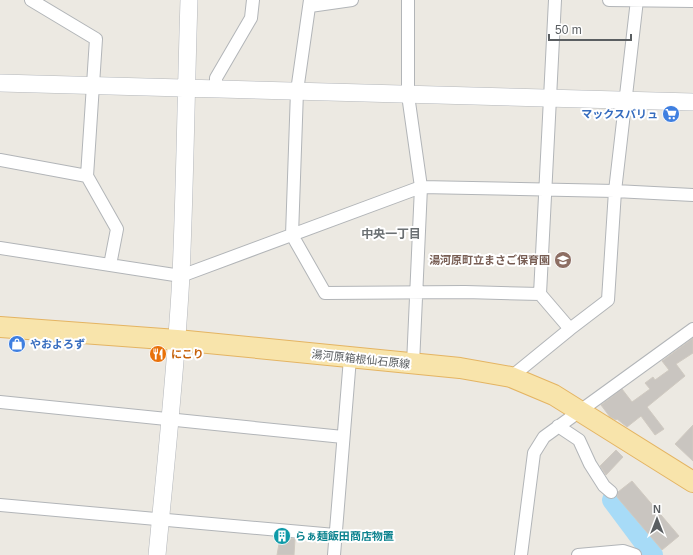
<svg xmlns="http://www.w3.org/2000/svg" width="693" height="555" viewBox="0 0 693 555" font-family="Arial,'Noto Sans JP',sans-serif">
	<rect width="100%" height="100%" fill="#ece9e2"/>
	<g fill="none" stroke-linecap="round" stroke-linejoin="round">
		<!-- river -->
		<path stroke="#a7dbf7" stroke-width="20" d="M612,500L653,555"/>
	</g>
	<!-- building -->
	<path fill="#c9c5c0" stroke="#d0cac1" d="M693,338V353L676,364L685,376L647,407L664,429L655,435L641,416L627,427L617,419L616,420L610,417L601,405L622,389L632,402L650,389L645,383L653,377L655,380L669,370L662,361Z
		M693,425V461L675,444Z
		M616,450L623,457L606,475L600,466Z
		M632,481L679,536L662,550L617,497L618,492Z
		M280,538L295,539L294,555H277Z"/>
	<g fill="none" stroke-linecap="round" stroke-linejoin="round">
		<!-- street casing -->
		<g stroke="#b2b5b8" stroke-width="14">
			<path id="street" d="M31,0L96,39L87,176L117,229L110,265
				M310,0L297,91L292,235L325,293L465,292L540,294L570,329
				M408,0V95L421,187L413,364
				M609,0L693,1
				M310,6L352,0
				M216,90V78L251,18L253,0
				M0,160L87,176
				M0,248L181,276L421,187L615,191L693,195
				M540,294L555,0
				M511,377L570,329L608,300L615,191L637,0
				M0,402L343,437
				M558,426L579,440L590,464L604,486L611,492
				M0,505L335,535
				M334,555L350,358
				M521,555L534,453L544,437L693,329
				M578,555L623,551L635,555"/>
		</g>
		<!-- secondary casing -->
		<g stroke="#b4b7bb" stroke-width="18">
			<path id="secondary" d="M0,83C231,91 462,94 693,102
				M157,555C166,462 176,369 181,275C185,183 186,92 189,0"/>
		</g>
		<!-- primary casing -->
		<g stroke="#e4b462" stroke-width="22">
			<path id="primary" d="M0,327L177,340L460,368L511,377L554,395L693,482"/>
		</g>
		<!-- street -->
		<use href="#street" stroke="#fff" stroke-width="12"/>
		<!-- secondary -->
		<use href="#secondary" stroke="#fff" stroke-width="17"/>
		<!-- primary -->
		<use href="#primary" stroke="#f8e4ab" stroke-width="20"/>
	</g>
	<!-- icons -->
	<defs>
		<g id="supermarket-disc" transform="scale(0.9)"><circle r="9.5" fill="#3f7fe0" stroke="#fff"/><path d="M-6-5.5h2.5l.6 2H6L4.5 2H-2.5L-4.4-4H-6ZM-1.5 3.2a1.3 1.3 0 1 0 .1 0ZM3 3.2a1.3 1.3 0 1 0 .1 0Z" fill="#fff"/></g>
		<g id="school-disc" transform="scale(0.9)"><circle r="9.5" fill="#8d6e63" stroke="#fff"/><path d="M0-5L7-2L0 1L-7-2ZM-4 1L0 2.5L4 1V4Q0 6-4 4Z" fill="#fff"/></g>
		<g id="shop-disc" transform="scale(0.9)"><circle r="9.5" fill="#3f7fe0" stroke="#fff"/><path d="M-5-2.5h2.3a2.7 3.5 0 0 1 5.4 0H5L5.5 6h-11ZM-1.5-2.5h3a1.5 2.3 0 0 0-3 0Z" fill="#fff"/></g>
		<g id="restaurant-disc" transform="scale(0.9)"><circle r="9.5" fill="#e8710a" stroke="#fff"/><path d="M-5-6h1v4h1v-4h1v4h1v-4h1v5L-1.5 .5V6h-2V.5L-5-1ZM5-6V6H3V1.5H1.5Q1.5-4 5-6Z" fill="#fff"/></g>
		<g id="building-disc" transform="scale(0.9)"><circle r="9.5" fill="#0f9aa8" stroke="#fff"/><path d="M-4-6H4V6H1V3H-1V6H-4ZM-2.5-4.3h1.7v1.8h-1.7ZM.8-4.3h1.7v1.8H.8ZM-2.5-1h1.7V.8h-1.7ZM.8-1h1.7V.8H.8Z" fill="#fff"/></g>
	</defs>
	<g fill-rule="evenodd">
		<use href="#supermarket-disc" x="671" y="114"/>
		<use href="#school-disc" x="563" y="260"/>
		<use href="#shop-disc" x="17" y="344"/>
		<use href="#restaurant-disc" x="158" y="354"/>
		<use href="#building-disc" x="282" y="536"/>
	</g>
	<g text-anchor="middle" stroke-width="4" stroke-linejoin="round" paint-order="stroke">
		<!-- shop labels -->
		<g font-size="11" font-weight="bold" fill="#366cbe" stroke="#fff" text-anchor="end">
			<text x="658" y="118">マックスバリュ</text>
			<text x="30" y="348" text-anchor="start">やおよろず</text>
		</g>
		<!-- education labels -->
		<g font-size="11" font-weight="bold" fill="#785e54" stroke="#fff" text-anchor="end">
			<text x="550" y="264">湯河原町立まさご保育園</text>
		</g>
		<!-- food labels -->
		<g font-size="11" font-weight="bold" fill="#c56008" stroke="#fff" text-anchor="start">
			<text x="171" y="358">にこり</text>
		</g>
		<!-- street labels -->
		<g font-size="11" fill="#5a5e61" stroke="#fff">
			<text transform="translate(361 359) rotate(6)" y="4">湯河原箱根仙石原線</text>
		</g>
		<!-- culture labels -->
		<g font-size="11" font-weight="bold" fill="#0d838f" stroke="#fff" text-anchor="start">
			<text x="295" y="540">らぁ麺飯田商店物置</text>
		</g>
		<!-- neighbourhood labels -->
		<g font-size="12" font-weight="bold" fill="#6b7073" stroke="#fff">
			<text x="391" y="238">中央一丁目</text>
		</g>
	</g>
	<!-- north arrow -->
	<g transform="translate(657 519)" stroke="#ffffff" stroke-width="3" paint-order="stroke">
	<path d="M0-3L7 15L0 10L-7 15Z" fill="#5a5e61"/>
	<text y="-6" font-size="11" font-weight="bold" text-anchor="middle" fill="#5a5e61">N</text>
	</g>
	<!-- scale -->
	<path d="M549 34v6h82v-6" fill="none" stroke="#5a5e61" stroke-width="2"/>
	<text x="555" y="34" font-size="12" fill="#5a5e61" stroke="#ffffff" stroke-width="3" paint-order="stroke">50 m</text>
</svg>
